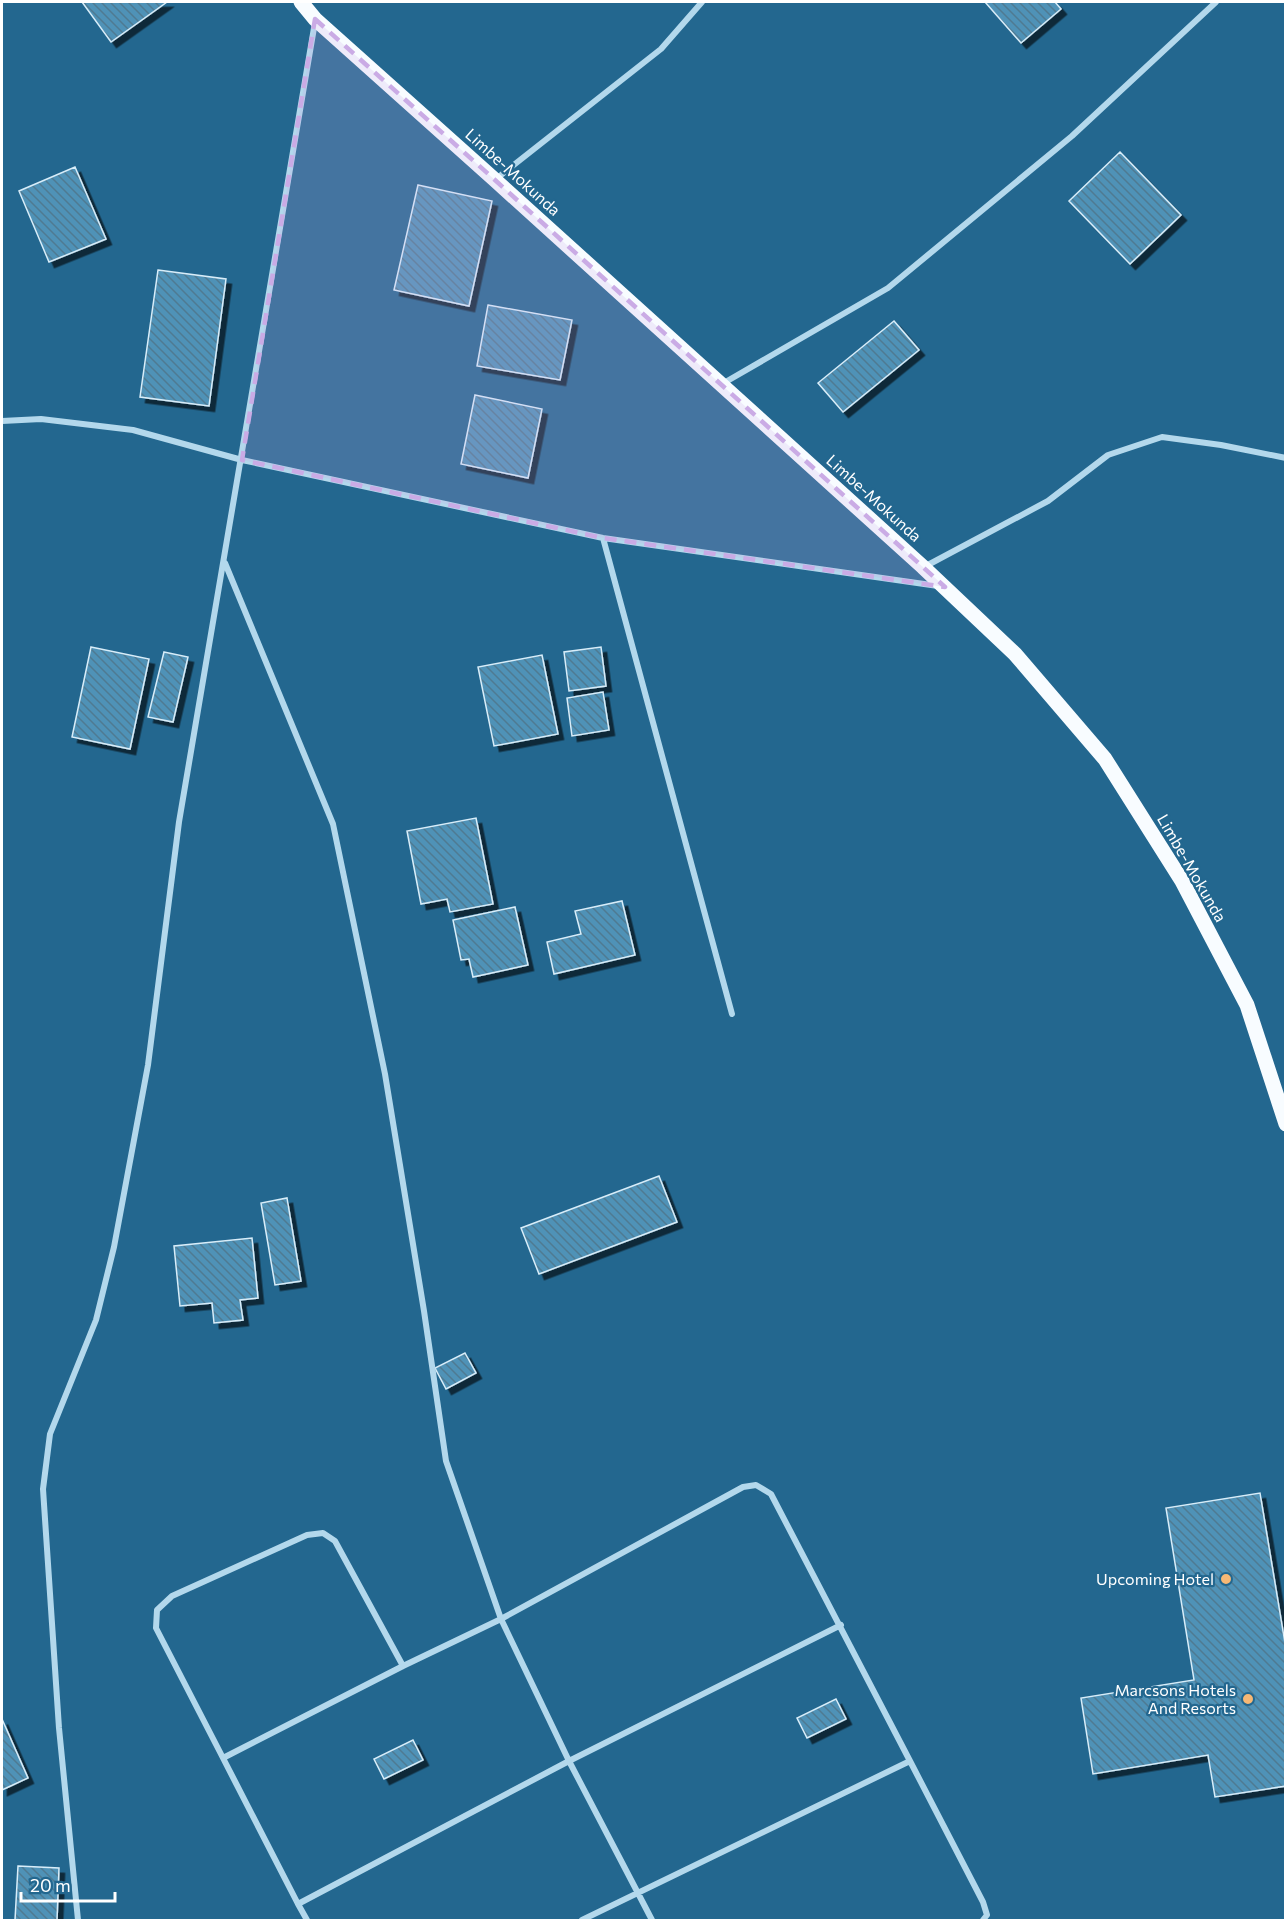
<svg xmlns="http://www.w3.org/2000/svg" width="1287" height="1922" viewBox="0 0 1287 1922" font-family="Commissioner,sans-serif">
	<defs>
		<pattern id="building-back-hatch" width="6" height="6" patternUnits="userSpaceOnUse" patternTransform="scale(1.5)"><rect width="6" height="6" fill="#5092b7"/><path d="M-1 5l2 2M0 0l6 6M5-1l2 2" fill="none" stroke="#4f7a92"/></pattern>
		<filter id="shadow"><feDropShadow dx="5.5" dy="5.5" stdDeviation="0" flood-color="#0009"/></filter>
	</defs>
	<rect width="100%" height="100%" fill="#23678f"/>
	<!-- building -->
	<path fill="url(#building-back-hatch)" stroke="#d8edf9" stroke-width="1.5" filter="url(#shadow)" d="M82,2H167L111,42Z
		M985,2H1055L1061,9L1021,43Z
		M1120,152L1181,215L1130,264L1069,201Z
		M75,167L106,239L49,262L19,191Z
		M418,185L492,201L469,306L394,290Z
		M158,270L226,279L209,406L140,397Z
		M488,305L572,320L560,380L477,366Z
		M894,321L919,350L843,412L818,383Z
		M475,395L542,409L528,478L461,464Z
		M91,647L149,659L130,749L72,737Z
		M601,647L606,686L569,691L564,652Z
		M164,652L188,657L173,722L148,717Z
		M542,655L558,734L494,746L478,667Z
		M603,692L609,730L572,736L567,698Z
		M476,818L493,904L450,912L447,899L421,904L407,831Z
		M622,901L635,955L554,974L547,942L581,934L575,911Z
		M515,907L528,965L473,977L469,959L461,960L453,920Z
		M659,1176L677,1222L539,1274L521,1228Z
		M287,1198L301,1281L275,1285L261,1203Z
		M252,1238L258,1298L240,1300L243,1320L214,1323L212,1303L180,1306L174,1246Z
		M465,1353L476,1373L446,1389L435,1368Z
		M1260,1493L1286,1649V1786L1215,1797L1208,1755L1093,1774L1081,1698L1194,1680L1166,1508Z
		M836,1699L846,1719L807,1738L797,1718Z
		M2,1719L28,1778L2,1790Z
		M413,1740L423,1760L384,1779L374,1759Z
		M18,1866L59,1868L57,1920H15Z"/>
	<g fill="none" stroke-linecap="round" stroke-linejoin="round">
		<!-- street -->
		<path stroke="#b3d8ec" stroke-width="6" d="M496,179L661,49L702,2
			M722,384L888,288L1072,136L1216,2
			M2,421L41,419L133,430L242,460L603,538L938,586
			M603,538L732,1014
			M225,563L333,824L385,1074L424,1311L446,1461L501,1619L569,1761L652,1920
			M924,567L1048,501L1108,455L1162,437L1221,445L1286,458
			M223,1758L156,1628L157,1610L172,1596L307,1535L323,1533L335,1541L403,1666
			M910,1761L983,1902L987,1915L983,1920
			M298,1904L307,1920
			M78,1920L59,1728L43,1489L50,1434L96,1320L114,1247L148,1065L179,822L315,22
			M582,1920L910,1761L771,1494L756,1485L743,1487L501,1619L403,1666L223,1758L298,1904L569,1761L841,1625"/>
		<!-- primary -->
		<path stroke="#f8fcff" stroke-width="15" d="M301,2L315,19L495,180L923,567L1015,654L1105,759L1182,881L1247,1005L1286,1124"/>
	</g>
	<!-- marked area -->
	<path fill="#caabe5" fill-opacity="0.2" stroke="#caabe5" stroke-width="4.5" stroke-dasharray="12 8" stroke-linejoin="round" d="M315,19L495,180L945,587L603,538L242,460Z"/>
	<!-- markers -->
	<g fill="#f7b875" stroke="#23678f" stroke-width="2">
		<circle cx="1226" cy="1579" r="6"/>
		<circle cx="1248" cy="1699" r="6"/>
	</g>
	<g text-anchor="middle" stroke-width="4.5" stroke-linejoin="round" paint-order="stroke">
		<!-- street labels -->
		<g font-size="16" fill="#fff" stroke="#23678f">
			<text transform="translate(513 172) rotate(42)" y="6">Limbe-Mokunda</text>
			<text transform="translate(874 498) rotate(42)" y="6">Limbe-Mokunda</text>
			<text transform="translate(1192 868) rotate(60)" y="6">Limbe-Mokunda</text>
		</g>
		<!-- poi labels -->
		<g font-size="16" fill="#fff" stroke="#23678f" text-anchor="end">
			<text x="1214" y="1585">Upcoming Hotel</text>
			<text x="1236" y="1696">Marcsons Hotels<tspan x="1236" dy="18">And Resorts</tspan></text>
		</g>
	</g>
	<!-- border -->
	<rect width="1287" height="1922" fill="none" stroke="#ffffff" stroke-width="6"/>
	<!-- scale -->
	<path d="M21 1892v9h94v-9" fill="none" stroke="#ffffff" stroke-width="3"/>
	<text x="30" y="1892" font-size="18" fill="#ffffff" stroke="#23678f" stroke-width="4.5" paint-order="stroke">20 m</text>
</svg>
